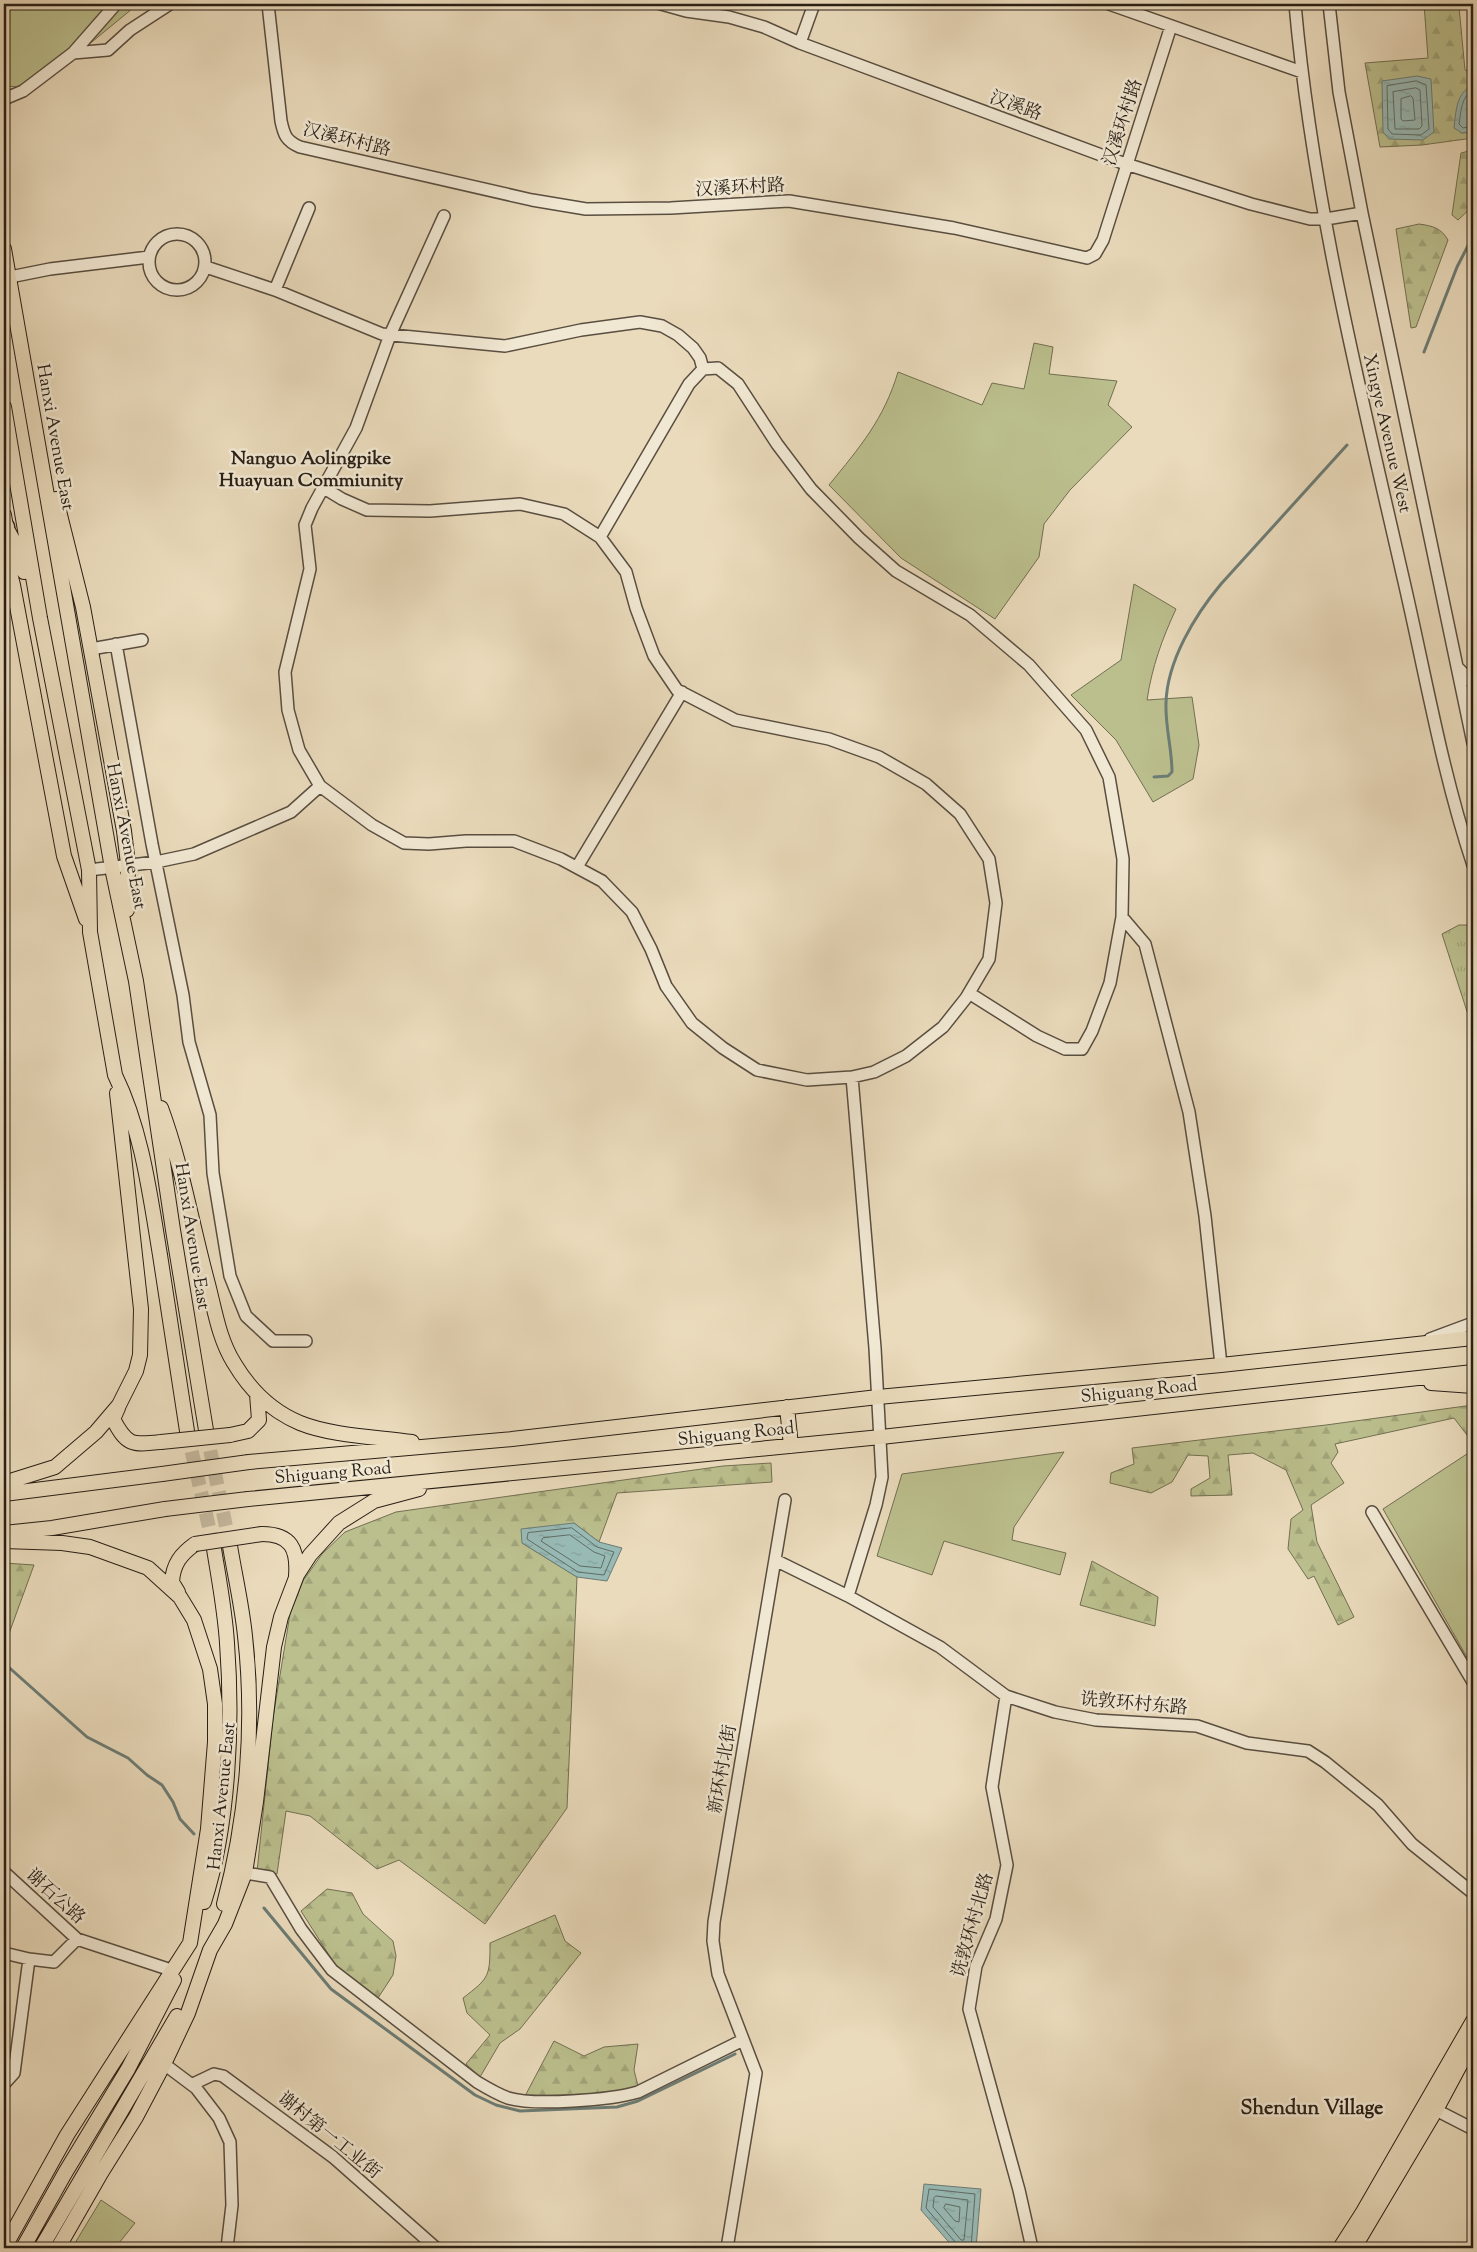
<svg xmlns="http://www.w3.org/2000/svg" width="1477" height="2252" viewBox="0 0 1477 2252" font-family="'Sorts Mill Goudy','Noto Serif SC',serif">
	<defs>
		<pattern id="forest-firs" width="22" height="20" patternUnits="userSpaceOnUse" patternTransform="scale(1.25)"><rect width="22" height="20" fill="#bbbf8d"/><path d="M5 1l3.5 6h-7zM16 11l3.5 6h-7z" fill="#a1a479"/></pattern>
		<pattern id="park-tufts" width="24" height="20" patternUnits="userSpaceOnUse" patternTransform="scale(1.25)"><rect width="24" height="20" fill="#bbbf8d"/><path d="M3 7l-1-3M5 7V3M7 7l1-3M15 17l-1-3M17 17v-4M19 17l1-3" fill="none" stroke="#a1a479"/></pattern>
		<pattern id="water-ripples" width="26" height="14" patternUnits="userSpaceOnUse" patternTransform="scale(1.25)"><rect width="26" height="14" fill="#98bab5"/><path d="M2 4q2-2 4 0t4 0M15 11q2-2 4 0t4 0" fill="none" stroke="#839f9b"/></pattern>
	</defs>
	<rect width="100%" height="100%" fill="#eadbbc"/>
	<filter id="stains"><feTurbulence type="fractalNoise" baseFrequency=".004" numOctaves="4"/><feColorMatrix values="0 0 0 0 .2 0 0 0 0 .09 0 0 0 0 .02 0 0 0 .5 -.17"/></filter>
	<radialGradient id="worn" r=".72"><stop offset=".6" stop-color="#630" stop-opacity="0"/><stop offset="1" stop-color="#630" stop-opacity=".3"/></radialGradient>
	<!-- green -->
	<path fill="#bbbf8d" stroke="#726f52" d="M4,4H138L36,88L4,86Z
		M1034,343L1053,347L1049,374L1117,381L1108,405L1132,427L1070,490L1044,524L1039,557L995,619L901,558L829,485C860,447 884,419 898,372L982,405L992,383L1024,389Z
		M1134,584L1176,609C1162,639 1152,667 1147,700L1192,697L1199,745L1193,779L1153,802L1116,740L1071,695L1121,660Z
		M1473,1450V1668L1383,1509Z
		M1064,1452L1014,1527L1012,1540L1066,1553L1060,1575L944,1541L932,1575L877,1556L902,1474Z
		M101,2200L135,2223L115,2248H72Z"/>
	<!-- forest -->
	<path fill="url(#forest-firs)" stroke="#726f52" d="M1424,4H1464L1459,7L1465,70L1473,73V138L1422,145L1380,147L1365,63L1428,58Z
		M1473,150V206L1458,220L1452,215L1461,153Z
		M1419,224C1433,226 1441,228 1448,240L1416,327L1411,328L1396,229Z
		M1473,1405V1438L1470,1439L1454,1418L1335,1444L1338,1452L1331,1463L1344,1483L1311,1505L1317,1542L1354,1617L1338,1625L1314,1576L1308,1579L1288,1549L1291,1519L1303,1510L1286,1470L1253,1453L1228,1455L1232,1495L1191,1496V1489L1210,1478L1208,1456L1188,1455L1172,1482L1151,1493L1110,1483L1111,1473L1134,1464L1132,1448L1326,1425Z
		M771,1463L772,1482L617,1493L599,1542L574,1523L522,1543L577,1577L567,1808L485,1924L399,1860L377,1869L310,1816L286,1811L277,1874L257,1872L273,1718L290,1614L303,1581L322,1554L345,1532L396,1512L723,1466Z
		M1092,1561L1158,1597L1155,1626L1080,1605Z
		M4,1563L34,1565L7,1639L4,1636Z
		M327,1889L352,1893L363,1914L393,1941L396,1956L393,1975L378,1998L336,1966L301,1911Z
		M555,1915L565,1941L581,1953L520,2029L500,2043L480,2077L466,2064L490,2035L467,2013L463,1998C489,1978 490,1977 490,1943Z
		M554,2041L584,2056L604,2047L638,2044L634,2070L638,2086L617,2093L525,2096Z"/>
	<!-- park -->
	<path fill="url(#park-tufts)" stroke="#726f52" d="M1459,925H1473V1030L1442,934Z"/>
	<!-- water -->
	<path fill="url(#water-ripples)" stroke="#6c7c75" d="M1417,76L1431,79L1434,132L1423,140L1389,139L1383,132L1382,81Z
		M1471,86H1473V131L1462,133L1454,128C1456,112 1456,94 1471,86Z
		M574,1523L599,1542L622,1548L607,1581L577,1577L522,1543L521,1529Z
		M924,2184L981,2189L976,2248L953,2247L921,2210Z"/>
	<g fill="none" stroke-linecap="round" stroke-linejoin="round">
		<!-- shore -->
		<path stroke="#606c66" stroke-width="1" d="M1417,81L1426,85L1429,129L1421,135L1392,134L1388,129L1387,86Z
			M1416,88L1420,90L1422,126L1419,129H1395L1393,92Z
			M1473,90C1461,96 1461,112 1459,124L1463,128L1473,126
			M1411,96L1413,98L1415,120L1403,121L1401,119V99Z
			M572,1528L597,1547L614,1552L604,1575L578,1572L527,1539L528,1533Z
			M570,1535L594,1552L605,1556L601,1568L580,1566L541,1541L543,1538Z
			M936,2196L968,2200L964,2240H961L933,2207L934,2198Z
			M946,2204L960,2207L959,2222L955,2221L944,2208Z
			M957,2248L956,2243L926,2208L929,2189L975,2194L971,2248"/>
		<!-- stream -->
		<path stroke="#6c7c75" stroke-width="3" d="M1424,352L1457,267L1473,236
			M1154,777L1168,776L1172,772C1172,749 1165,726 1166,703C1167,661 1195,615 1221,584L1347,445
			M4,1663L87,1737L128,1758L147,1775L162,1785L173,1802L180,1819L194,1834
			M264,1908L331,1989L475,2095L496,2105L520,2111L617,2107L638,2101L735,2054"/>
		<!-- major-tunnel -->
		<path stroke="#c3b59b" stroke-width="14" stroke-dasharray="14 7" stroke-linecap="butt" d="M206,1430L230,1546
			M187,1431L214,1549"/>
		<!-- minor casing -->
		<g stroke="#594e40" stroke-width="14">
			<path id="minor" d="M268,4L281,121C284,135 286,141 300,147L532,200L586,209L671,208L789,201L954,228L1087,258L1095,254L1103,240L1171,26
				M661,4L686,11L729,17L764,27L800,43L1120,162L1251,204L1310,219H1326L1362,213
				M1109,4L1302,72
				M1295,4C1312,196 1359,385 1402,573C1425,671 1441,769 1473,865
				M1329,4L1339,92L1362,213L1473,743
				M800,43L814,4
				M73,53L116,4
				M4,99L23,91L73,53L108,50L130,30L170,4
				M149 262a28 28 0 1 1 56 0a28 28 0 1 1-56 0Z
				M206,267L275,290L382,334L505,346L581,330L640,322L662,326L678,335L693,348L700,358L703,369
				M10,277L50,269L149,257
				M275,290L309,208
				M324,488L342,499L367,510L430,511L520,504L564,514L600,537L626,572L636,608L654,656L677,690L735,720L829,739L879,757L926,784L960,814L989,859L996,903L989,959L966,998L943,1027L906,1056L874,1072L852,1077L807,1080L757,1070L723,1048L692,1023L666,986L651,949L632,912L602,881L561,859L514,841H466L429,844L404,843L372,825L320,786L299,750L288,710L285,672L310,569L305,525L312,508L356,428L390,335L444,216
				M600,537L689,384L703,369L718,368L738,384L777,444L811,489L859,538L896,571L970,615L1029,665L1086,730L1109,777L1123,859L1122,917L1110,983L1092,1031L1082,1049H1065L1037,1036L969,993
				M116,644L152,844L183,995L189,1042L210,1115L213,1173L230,1276L246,1316L273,1341H306
				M91,649L142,640
				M1457,667L1473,683
				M577,867L682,692
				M89,870L156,862L194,854L291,812L320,786
				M1122,917L1145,944L1189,1112L1205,1216L1221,1365
				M1430,1339L1473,1323
				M1372,1512L1473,1682
				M775,1560L848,1596L940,1647L1006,1696L1055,1712L1096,1720L1197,1726L1247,1743L1308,1751L1325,1762L1378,1805L1412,1844L1473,1893
				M848,1596L876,1505L882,1477L875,1348L852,1077
				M1006,1696L992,1787L1007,1865L996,1919L976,1966L969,2009L1019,2190L1032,2248
				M4,1872L77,1939L171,1970
				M245,1873L270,1877L301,1929L332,1970L477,2082C487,2088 497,2094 508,2098C534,2106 611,2100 638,2092L743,2040
				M4,1953L29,1959L54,1962L77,1939
				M164,2064L196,2088L219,2118L230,2142L232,2205L227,2248
				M4,2084L14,2073L29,1959
				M193,2084L214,2074L223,2076L333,2157L436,2248
				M1436,2110L1473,2129
				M727,2248L756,2073L718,1974L713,1941L714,1922L785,1500"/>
		</g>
		<!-- major casing -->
		<g stroke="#291f16" stroke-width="16">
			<path id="major" d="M4,249L112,868L136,981L173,1230L206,1430
				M4,407L40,618L89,870L90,932L115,1075C142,1130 150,1195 160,1255C169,1314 178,1373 187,1431
				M56,499L83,607L124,831L128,864L127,910
				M4,515L6,527L18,549L24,572
				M4,550L13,585L64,856L86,919
				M161,1108C182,1165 192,1225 208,1284C215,1311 219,1339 234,1363C250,1390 271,1411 300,1423C332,1436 378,1437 412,1442
				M1431,1383L1473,1386
				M787,1407L791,1446
				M118,1408L113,1419C127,1446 132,1445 161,1442
				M230,1435L248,1431L259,1420L257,1394
				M249,1462L512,1439L878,1397L1221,1365L1473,1338
				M4,1483L55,1467L96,1432L119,1405L136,1371L140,1355L141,1309L117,1093
				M4,1494L162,1474
				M248,1499L881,1437L1473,1372
				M4,1533L52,1528L165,1509
				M262,1534C291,1534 298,1549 296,1576
				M4,1541L62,1543L90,1547L148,1568L180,1597L194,1620L210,1669L215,1704V1742L208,1829L190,1943L67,2135L4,2248
				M178,1592L172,1582C173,1564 181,1554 195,1544
				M204,1902C229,1825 233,1723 227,1643C225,1611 219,1580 214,1549
				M224,1904C247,1818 255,1725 245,1636C242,1606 235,1576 230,1546
				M23,2248L65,2173L128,2069L174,1980
				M41,2248L177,2016
				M58,2248L101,2173L136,2117L164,2064L188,2013L210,1950L225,1924L245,1873L256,1802L274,1647L281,1617L297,1575L310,1555L339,1523L374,1501L419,1489
				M1340,2248L1363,2212L1473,2021
				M1354,2248L1436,2110L1473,2041"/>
		</g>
		<!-- highway casing -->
		<g stroke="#291f16" stroke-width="19">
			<path id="highway" d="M4,524L6,527"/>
		</g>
		<!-- minor -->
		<use href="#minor" stroke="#f1e8d3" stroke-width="11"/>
		<!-- major -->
		<use href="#major" stroke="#eadbbc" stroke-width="14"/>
		<!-- highway -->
		<use href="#highway" stroke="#eadbbc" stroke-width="16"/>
		<!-- major-bridge casing -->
		<g stroke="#291f16" stroke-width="16" stroke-linecap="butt">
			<path id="major-bridge" d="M161,1442L230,1435
				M162,1474L249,1462
				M165,1509L248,1499
				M195,1544L262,1534"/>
		</g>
		<!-- major-bridge -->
		<use href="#major-bridge" stroke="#eadbbc" stroke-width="14"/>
	</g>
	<g text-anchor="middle" stroke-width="5" stroke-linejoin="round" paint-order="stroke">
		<!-- street labels -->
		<g font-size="18" fill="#291f16" stroke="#f1e8d3">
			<text transform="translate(1016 105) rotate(20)" y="6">汉溪路</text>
			<text transform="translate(1122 122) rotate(-72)" y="6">汉溪环村路</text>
			<text transform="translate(347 139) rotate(14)" y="6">汉溪环村路</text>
			<text transform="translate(740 187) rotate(-3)" y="6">汉溪环村路</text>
			<text transform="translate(1388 433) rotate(77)" y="6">Xingye Avenue West</text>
			<text transform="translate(56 437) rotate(80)" y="6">Hanxi Avenue East</text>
			<text transform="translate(127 836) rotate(79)" y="6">Hanxi Avenue East</text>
			<text transform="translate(193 1236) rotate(81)" y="6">Hanxi Avenue East</text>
			<text transform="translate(1139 1390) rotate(-6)" y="6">Shiguang Road</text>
			<text transform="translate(736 1433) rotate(-6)" y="6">Shiguang Road</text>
			<text transform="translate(333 1472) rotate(-5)" y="6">Shiguang Road</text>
			<text transform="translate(1134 1703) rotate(5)" y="6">诜敦环村东路</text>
			<text transform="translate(722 1769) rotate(-80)" y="6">新环村北街</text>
			<text transform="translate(221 1796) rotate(-84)" y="6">Hanxi Avenue East</text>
			<text transform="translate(56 1896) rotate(42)" y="6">谢石公路</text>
			<text transform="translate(972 1925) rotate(-74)" y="6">诜敦环村北路</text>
			<text transform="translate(330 2135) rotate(39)" y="6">谢村第一工业街</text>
		</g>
		<!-- neighbourhood labels -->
		<g font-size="19" font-weight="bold" fill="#291f16" stroke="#f1e8d3">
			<text x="311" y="464">Nanguo Aolingpike<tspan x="311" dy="22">Huayuan Commiunity</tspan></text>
		</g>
		<!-- quarter labels -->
		<g font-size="20" font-weight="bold" fill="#291f16" stroke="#f1e8d3">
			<text x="1312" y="2114">Shendun Village</text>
		</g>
	</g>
	<!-- margin -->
	<rect width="1477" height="2252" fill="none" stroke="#eadbbc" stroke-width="20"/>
	<rect x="5" y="5" width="1467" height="2242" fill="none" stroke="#291f16" stroke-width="2.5"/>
	<rect x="10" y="10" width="1457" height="2232" fill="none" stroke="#291f16"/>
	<rect width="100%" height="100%" filter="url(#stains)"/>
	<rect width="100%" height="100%" fill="url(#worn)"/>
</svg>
